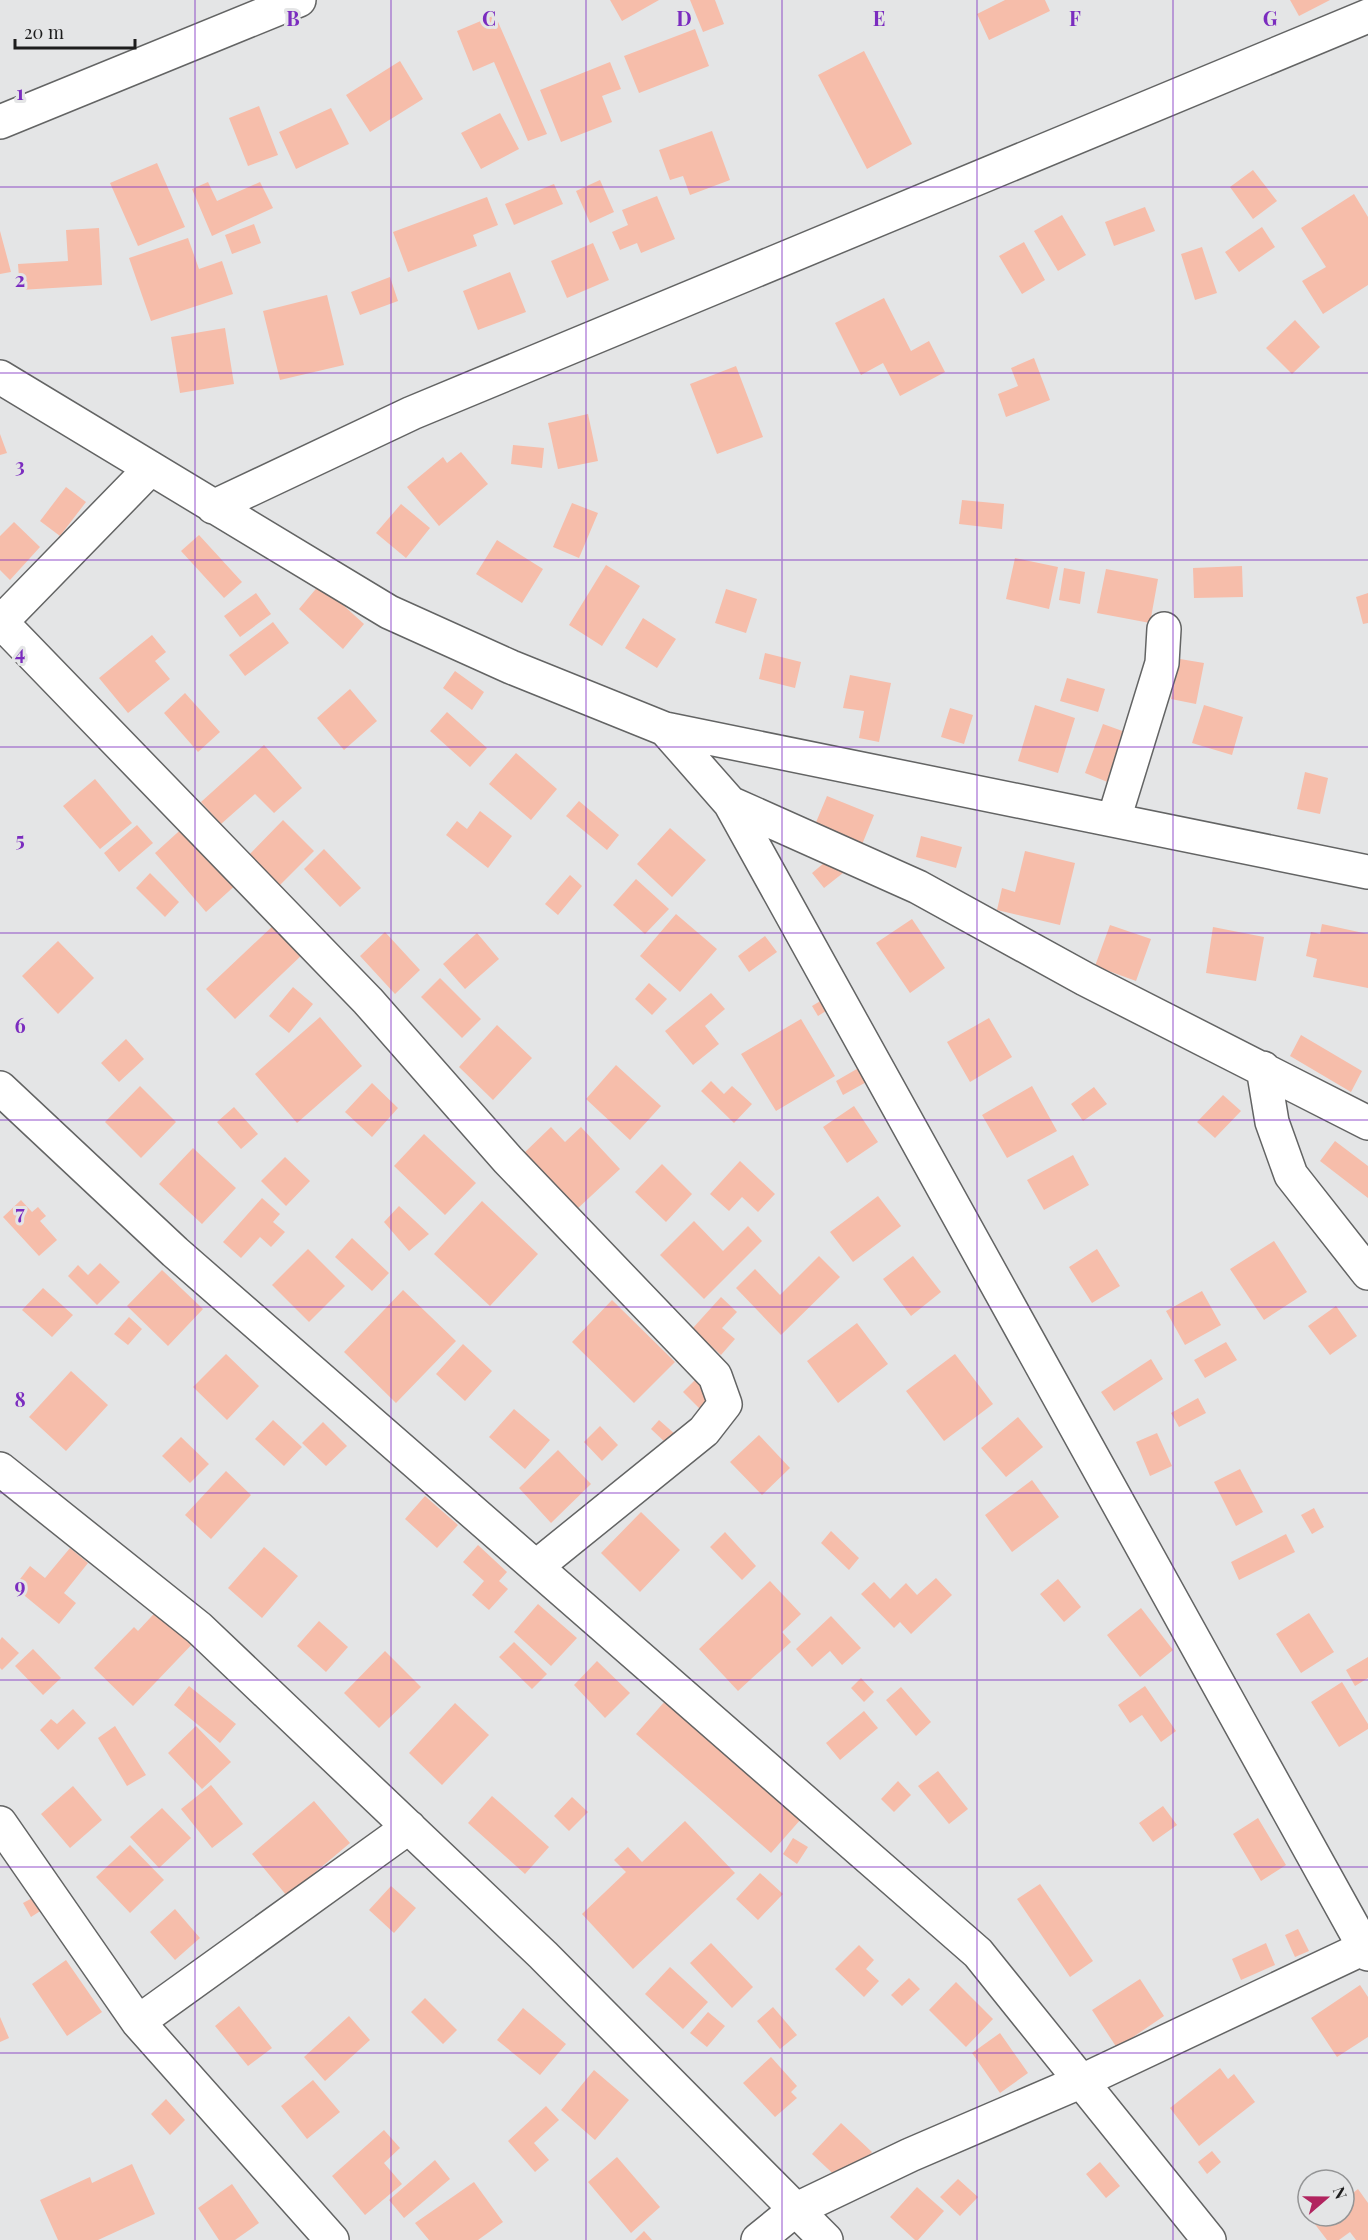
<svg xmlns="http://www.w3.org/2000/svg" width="1368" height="2240" viewBox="0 0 1368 2240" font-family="'Playfair Display',serif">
	<rect width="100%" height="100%" fill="#e4e5e6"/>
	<!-- building -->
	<path fill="#f6bdaa" d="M610,0H659L622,21Z
		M690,0H715L724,24L703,32Z
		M1005,0H1045L1050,11L989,40L977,14Z
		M1290,0H1330L1299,16Z
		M495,15L547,134L528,141L494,62L473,71L457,31Z
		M695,29L709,66L639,93L624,56Z
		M864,51L912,144L867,169L818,75Z
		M400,61L423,99L370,132L346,95Z
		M610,62L621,89L602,96L612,122L561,142L540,90Z
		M259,106L278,155L248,166L229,118Z
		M331,108L349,144L296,169L279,132Z
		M500,113L519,149L481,169L461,133Z
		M712,131L730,180L690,195L683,176L670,180L659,150Z
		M157,163L185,227L138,246L110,183Z
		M1253,170L1277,201L1253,219L1230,187Z
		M600,180L614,212L590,223L576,191Z
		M208,182L217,201L260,182L273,208L212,236L192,189Z
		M554,184L563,204L514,225L505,204Z
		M1354,194L1368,217V285L1323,314L1302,281L1326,267L1301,228Z
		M657,196L675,239L641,253L637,243L620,250L612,232L628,225L622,210Z
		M487,197L498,225L473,235L477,246L408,272L393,232Z
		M1145,207L1155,231L1114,246L1105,222Z
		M1062,215L1086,255L1058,271L1034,231Z
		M254,224L261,243L232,254L225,235Z
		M1262,227L1275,247L1239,272L1225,252Z
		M99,228L102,285L20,290L18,264L68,261L66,230Z
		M0,231L11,272L0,274Z
		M188,238L199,269L222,261L233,294L151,321L129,258Z
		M1024,242L1045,280L1022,294L999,256Z
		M593,243L609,280L567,298L551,261Z
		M1202,247L1217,293L1195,300L1181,254Z
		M510,272L526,312L478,330L463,291Z
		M390,277L398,301L360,315L351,292Z
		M327,295L344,365L280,380L263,311Z
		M884,298L911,351L929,341L945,372L900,396L883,363L861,375L835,323Z
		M1295,320L1320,347L1292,374L1266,348Z
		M225,328L234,384L180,393L171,337Z
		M1034,358L1050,400L1006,417L998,394L1018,386L1011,368Z
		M736,366L763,437L717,454L690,384Z
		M588,414L598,461L558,469L548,423Z
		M0,434L7,453L0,455Z
		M513,445L544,448L542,468L511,464Z
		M461,452L488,484L439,526L407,487L443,457L447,463Z
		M66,487L86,502L60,536L40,521Z
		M962,500L1004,504L1002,529L959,524Z
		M572,503L598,513L579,558L553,547Z
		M401,504L430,528L406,558L376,533Z
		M14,522L40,547L10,580L0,570V536Z
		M199,535L242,582L224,598L181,551Z
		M497,540L543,569L522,603L476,574Z
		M1015,558L1058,567L1049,609L1006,599Z
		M606,565L640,586L602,646L569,625Z
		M1242,566L1243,597L1194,598L1193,568Z
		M1064,568L1085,572L1080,604L1059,600Z
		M1106,569L1158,579L1150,623L1097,613Z
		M320,584L364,624L343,649L299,609Z
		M726,589L757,599L746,633L715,623Z
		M256,593L271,614L240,637L224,616Z
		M1368,593V623L1363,624L1356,597Z
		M643,618L676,639L657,668L625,648Z
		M273,622L289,643L245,676L229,655Z
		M152,635L166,652L155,661L170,679L128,713L99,678Z
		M765,653L801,662L795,688L759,679Z
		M1180,659L1204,663L1196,704L1171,699Z
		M455,671L484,692L472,710L443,688Z
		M850,675L891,683L879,742L859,738L864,711L843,708Z
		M1067,678L1105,689L1098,712L1060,701Z
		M350,689L377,721L344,750L317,718Z
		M185,693L220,732L198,752L164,713Z
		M1035,705L1075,718L1058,773L1018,761Z
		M1204,705L1243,717L1232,755L1192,743Z
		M950,708L973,715L964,744L941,737Z
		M447,712L487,748L470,767L430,731Z
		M1103,724L1128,733L1110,783L1085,773Z
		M264,745L302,788L274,813L255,794L221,824L201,802Z
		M516,753L557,789L531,820L489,784Z
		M1305,772L1328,778L1320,814L1297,809Z
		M95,779L132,823L100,849L63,806Z
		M827,796L874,815L861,847L814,827Z
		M579,801L619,835L607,850L566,816Z
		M480,811L512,836L488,868L446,835L457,821L467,829Z
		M283,820L314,851L277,888L247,857Z
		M188,823L239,882L206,912L155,853Z
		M137,825L153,843L119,872L104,853Z
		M670,828L706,860L672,897L637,864Z
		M921,836L962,847L956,868L916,857Z
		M324,849L361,888L340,907L304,869Z
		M1025,851L1075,863L1060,925L997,910L1002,888L1015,892Z
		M830,858L843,873L824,888L812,873Z
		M150,873L179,902L165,917L136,888Z
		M570,875L582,886L558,915L545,904Z
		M636,879L669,909L645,934L613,905Z
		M676,914L717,949L680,992L640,956Z
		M912,919L945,968L910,993L876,943Z
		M277,922L305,952L235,1019L206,989Z
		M1322,924L1368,934V988L1313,977L1317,959L1306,956L1311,932L1320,934Z
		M1110,925L1151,939L1136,981L1095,966Z
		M1213,927L1264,937L1256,981L1206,973Z
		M385,932L420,970L395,994L360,956Z
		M477,933L499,959L465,989L443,964Z
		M765,936L777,952L749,972L738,956Z
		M58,941L94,978L58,1014L22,976Z
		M440,978L481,1019L462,1038L421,997Z
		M649,983L667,999L652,1015L635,999Z
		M293,987L313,1004L289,1033L269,1016Z
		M711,993L725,1009L705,1026L719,1044L693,1065L665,1031Z
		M832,994L837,1004L818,1016L812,1006Z
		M320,1017L362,1066L297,1123L255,1074Z
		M989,1018L1012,1057L970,1082L947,1042Z
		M801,1019L835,1076L776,1111L741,1054Z
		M497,1025L532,1058L493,1100L459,1067Z
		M1301,1035L1362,1071L1351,1092L1290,1056Z
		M126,1039L144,1059L119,1082L101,1063Z
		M616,1065L661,1106L630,1140L586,1099Z
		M862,1066L870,1080L843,1095L836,1081Z
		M711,1081L724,1094L732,1086L752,1104L734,1123L701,1091Z
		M372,1083L398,1108L372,1137L345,1112Z
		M140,1086L176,1122L141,1158L105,1122Z
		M1032,1086L1057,1131L1007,1158L982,1115Z
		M1094,1087L1107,1104L1083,1121L1071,1104Z
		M1223,1095L1241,1111L1215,1138L1197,1122Z
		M854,1106L878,1142L847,1163L823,1127Z
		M234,1107L258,1134L241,1149L217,1122Z
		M551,1127L565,1142L581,1127L620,1169L576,1210L523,1154Z
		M424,1134L476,1183L445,1215L394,1166Z
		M1335,1141L1368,1166V1198L1320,1161Z
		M193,1148L236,1188L202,1224L159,1184Z
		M1073,1155L1089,1185L1044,1210L1027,1180Z
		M285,1157L310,1181L286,1206L261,1181Z
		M740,1161L775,1194L758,1212L742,1197L729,1211L710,1194Z
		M662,1164L692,1194L666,1222L635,1192Z
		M878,1196L901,1226L853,1262L830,1232Z
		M262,1198L280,1214L273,1222L285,1232L271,1247L260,1237L241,1258L223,1242Z
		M21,1200L32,1212L38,1207L46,1216L40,1221L57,1240L39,1256L3,1217Z
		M482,1201L538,1254L490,1306L434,1254Z
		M399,1206L429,1234L409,1251L384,1222Z
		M694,1221L723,1251L748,1226L762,1241L704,1299L660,1255Z
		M352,1238L389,1273L372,1291L335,1257Z
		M1274,1241L1307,1292L1264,1320L1230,1269Z
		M308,1249L345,1286L309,1322L272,1285Z
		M1097,1249L1120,1286L1092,1303L1069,1267Z
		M819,1256L840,1277L781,1335L736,1288L755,1269L780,1295Z
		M913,1256L941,1292L911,1316L883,1279Z
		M100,1263L120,1282L97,1305L68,1276L78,1265L88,1275Z
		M162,1270L203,1309L168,1346L127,1306Z
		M43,1288L73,1315L52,1337L22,1310Z
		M403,1290L456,1341L396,1403L344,1352Z
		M1202,1291L1221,1325L1185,1345L1166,1311Z
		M721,1297L737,1312L722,1328L735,1339L721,1355L692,1329Z
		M612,1300L675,1362L634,1403L572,1342Z
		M1336,1306L1357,1336L1330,1355L1308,1326Z
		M129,1317L142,1329L128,1345L114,1334Z
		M857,1323L888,1364L838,1403L807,1361Z
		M1226,1342L1237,1360L1205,1378L1194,1360Z
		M463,1344L492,1371L465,1401L436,1374Z
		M226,1354L259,1386L227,1420L193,1387Z
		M955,1354L993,1404L944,1441L906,1391Z
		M1151,1359L1163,1379L1114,1411L1101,1392Z
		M71,1371L108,1405L66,1451L29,1417Z
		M700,1375L717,1392L700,1409L683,1392Z
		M1198,1398L1206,1413L1179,1427L1171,1413Z
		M514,1409L550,1440L525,1469L489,1437Z
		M1018,1417L1043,1447L1006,1477L981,1448Z
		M273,1420L302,1447L284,1466L255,1439Z
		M659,1420L676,1435L667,1444L651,1429Z
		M323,1422L347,1446L326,1466L302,1443Z
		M600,1426L618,1445L602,1461L584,1442Z
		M1157,1433L1172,1466L1150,1476L1136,1442Z
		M759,1435L790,1468L762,1495L730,1462Z
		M181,1437L209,1464L190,1483L162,1456Z
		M558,1450L591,1484L551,1523L519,1488Z
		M1240,1469L1263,1512L1236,1526L1214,1482Z
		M226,1471L251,1495L211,1539L185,1515Z
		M1032,1480L1059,1517L1012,1552L985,1515Z
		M425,1496L458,1525L437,1548L405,1519Z
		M1314,1508L1324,1527L1312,1534L1301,1515Z
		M641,1512L680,1550L640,1592L601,1553Z
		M831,1531L859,1558L849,1570L821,1543Z
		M725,1532L756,1566L742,1580L710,1547Z
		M1286,1534L1295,1552L1239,1580L1231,1562Z
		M478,1545L507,1572L499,1581L508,1589L489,1610L472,1595L484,1581L463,1562Z
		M264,1547L298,1576L262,1618L228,1588Z
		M70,1548L88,1563L64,1593L76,1603L59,1624L14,1587L30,1566L45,1578Z
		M936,1578L952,1595L911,1634L900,1622L894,1628L861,1594L874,1582L890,1599L906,1583L917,1595Z
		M1058,1579L1081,1607L1064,1622L1040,1594Z
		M770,1581L801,1614L782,1632L791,1642L738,1691L699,1649Z
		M163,1604L198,1638L133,1706L94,1668L134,1627L138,1631Z
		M538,1604L577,1638L551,1666L514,1632Z
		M1141,1608L1173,1650L1140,1677L1107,1635Z
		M1309,1613L1334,1652L1301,1673L1276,1634Z
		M831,1616L861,1648L842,1665L830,1651L812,1667L796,1649Z
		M319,1621L348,1647L326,1672L297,1646Z
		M2,1637L19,1653L2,1670L0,1668V1640Z
		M514,1642L547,1674L532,1689L499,1657Z
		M33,1649L61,1678L43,1695L15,1666Z
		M385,1651L421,1687L379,1728L344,1693Z
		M1368,1657V1678L1355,1686L1346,1670Z
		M597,1661L630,1693L605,1718L574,1685Z
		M861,1678L874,1692L864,1702L851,1688Z
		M1342,1682L1368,1724V1729L1339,1747L1311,1702Z
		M189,1686L236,1724L220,1743L174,1705Z
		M1145,1686L1176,1731L1161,1742L1142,1715L1130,1723L1118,1705Z
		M901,1687L931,1722L916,1736L886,1700Z
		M666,1700L801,1819L771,1853L636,1734Z
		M455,1703L489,1735L442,1785L409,1753Z
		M73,1709L86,1723L58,1750L40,1730L51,1719L57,1724Z
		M864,1711L878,1728L840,1760L826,1743Z
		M115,1726L146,1775L127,1786L98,1738Z
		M196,1726L231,1762L202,1789L168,1753Z
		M938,1771L968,1809L949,1824L918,1786Z
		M898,1781L911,1795L894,1812L881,1799Z
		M211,1785L243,1824L212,1848L181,1809Z
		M73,1786L102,1820L70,1848L41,1814Z
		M492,1796L549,1847L525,1874L468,1823Z
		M572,1797L588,1812L569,1831L554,1816Z
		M314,1801L350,1843L287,1896L252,1854Z
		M1163,1806L1177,1825L1153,1842L1139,1823Z
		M162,1808L191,1838L159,1868L130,1837Z
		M1258,1818L1286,1865L1261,1881L1233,1834Z
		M685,1821L735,1873L633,1969L582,1914L626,1872L614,1860L628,1847L642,1862Z
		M793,1838L808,1847L797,1864L783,1854Z
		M130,1845L164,1880L130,1913L96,1877Z
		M760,1873L783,1894L758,1920L736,1899Z
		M1040,1884L1093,1961L1070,1977L1017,1899Z
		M391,1886L416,1908L394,1933L369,1910Z
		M38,1895L45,1908L31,1917L23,1903Z
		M175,1909L200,1938L175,1960L150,1932Z
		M1298,1929L1309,1951L1295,1957L1285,1935Z
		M711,1943L753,1987L732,2008L690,1963Z
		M1266,1943L1275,1965L1241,1980L1232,1959Z
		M859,1945L874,1960L866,1969L879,1981L864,1997L835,1969Z
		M66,1960L102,2012L67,2036L32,1984Z
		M670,1967L708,2002L683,2029L645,1994Z
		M909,1978L920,1989L902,2006L891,1995Z
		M1140,1979L1164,2016L1117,2048L1092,2010Z
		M956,1982L993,2019L966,2047L929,2010Z
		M1360,1985L1368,1997V2037L1337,2057L1311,2018Z
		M425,1998L457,2030L443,2044L411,2012Z
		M239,2006L272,2048L248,2066L215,2026Z
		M773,2007L797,2035L780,2049L757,2021Z
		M523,2008L566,2044L540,2075L497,2040Z
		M708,2012L725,2026L707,2047L690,2033Z
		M349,2016L370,2040L325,2081L304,2057Z
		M0,2017L9,2038L0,2042Z
		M1000,2033L1028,2073L1000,2093L972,2053Z
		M771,2057L797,2086L791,2092L797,2098L775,2117L743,2083Z
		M1220,2068L1228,2079L1234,2074L1255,2102L1199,2146L1170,2108Z
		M594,2070L629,2100L595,2140L561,2110Z
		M313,2080L340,2112L307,2139L281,2106Z
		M166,2099L185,2120L170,2135L151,2114Z
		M546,2106L559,2120L534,2143L549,2160L535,2172L508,2141Z
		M841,2123L872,2152L843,2183L812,2154Z
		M384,2130L400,2148L384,2163L402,2184L365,2215L332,2176Z
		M1212,2151L1221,2162L1207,2174L1198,2162Z
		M617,2157L660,2207L631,2233L588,2182Z
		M435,2160L450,2179L404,2218L389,2200Z
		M1100,2162L1120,2186L1106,2198L1086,2174Z
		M132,2164L155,2214L98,2240H58L40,2200L90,2177L92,2183Z
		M958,2179L978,2197L960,2216L940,2197Z
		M474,2182L503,2222L478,2240H429L415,2223Z
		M232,2184L259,2223L235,2240H219L198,2208Z
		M917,2187L944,2211L918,2240H915L890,2217Z
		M1358,2189L1368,2203V2240H1356L1350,2232L1339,2240H1327L1314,2223L1322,2216H1344V2200Z
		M644,2231L652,2240H635Z"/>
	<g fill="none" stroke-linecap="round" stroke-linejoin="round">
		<!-- minor casing -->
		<g stroke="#636464" stroke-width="36">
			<path id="minor" d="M0,122L299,0
				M0,377L389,612L511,667L665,729L1368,872
				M213,507L412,413L1368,16
				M1,622L368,1001L508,1160L715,1376L725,1404L704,1431L537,1566
				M0,623L150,469
				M665,729L730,803L1368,1954
				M730,803L918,887L1085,979L1368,1123
				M1114,819L1162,663L1164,629
				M1263,1068L1272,1122L1291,1175L1368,1273
				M0,1088L175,1252L978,1953L1209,2240
				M0,1469L199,1628L543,1955L826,2240
				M0,1823L138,2022L332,2240
				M138,2022L409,1827
				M758,2240L795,2210L910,2155L1082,2081L1368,1946"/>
		</g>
		<!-- minor -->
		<use href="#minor" stroke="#fff" stroke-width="33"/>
	</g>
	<!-- grid -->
	<path fill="none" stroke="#7b2cbf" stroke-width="1.5" stroke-opacity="0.55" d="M195,0V2240M391,0V2240M586,0V2240M782,0V2240M977,0V2240M1173,0V2240M0,187H1368M0,373H1368M0,560H1368M0,747H1368M0,933H1368M0,1120H1368M0,1307H1368M0,1493H1368M0,1680H1368M0,1867H1368M0,2053H1368"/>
	<g font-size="20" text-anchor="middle" font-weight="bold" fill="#7b2cbf" stroke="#e4e5e6" stroke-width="6" stroke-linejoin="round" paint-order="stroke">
		<text x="293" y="26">B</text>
		<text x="489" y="26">C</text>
		<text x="684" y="26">D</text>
		<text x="879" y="26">E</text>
		<text x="1075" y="26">F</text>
		<text x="1270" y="26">G</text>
		<text x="20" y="100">1</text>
		<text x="20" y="287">2</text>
		<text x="20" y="473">3</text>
		<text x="20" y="660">4</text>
		<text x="20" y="847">5</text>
		<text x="20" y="1033">6</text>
		<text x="20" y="1220">7</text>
		<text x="20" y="1407">8</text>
		<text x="20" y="1593">9</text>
	</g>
	<!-- north arrow -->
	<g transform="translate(1326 2198) rotate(70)"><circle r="28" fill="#e4e5e6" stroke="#949596" stroke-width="1.5"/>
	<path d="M0-4.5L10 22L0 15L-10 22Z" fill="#b1245f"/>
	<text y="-9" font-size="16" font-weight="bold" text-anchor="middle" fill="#1d1d1d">N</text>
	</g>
	<!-- scale -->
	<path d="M15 39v9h120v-9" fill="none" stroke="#1d1d1d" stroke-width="3"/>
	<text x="24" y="39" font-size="18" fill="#1d1d1d" stroke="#e4e5e6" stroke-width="4.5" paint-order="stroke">20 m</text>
</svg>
